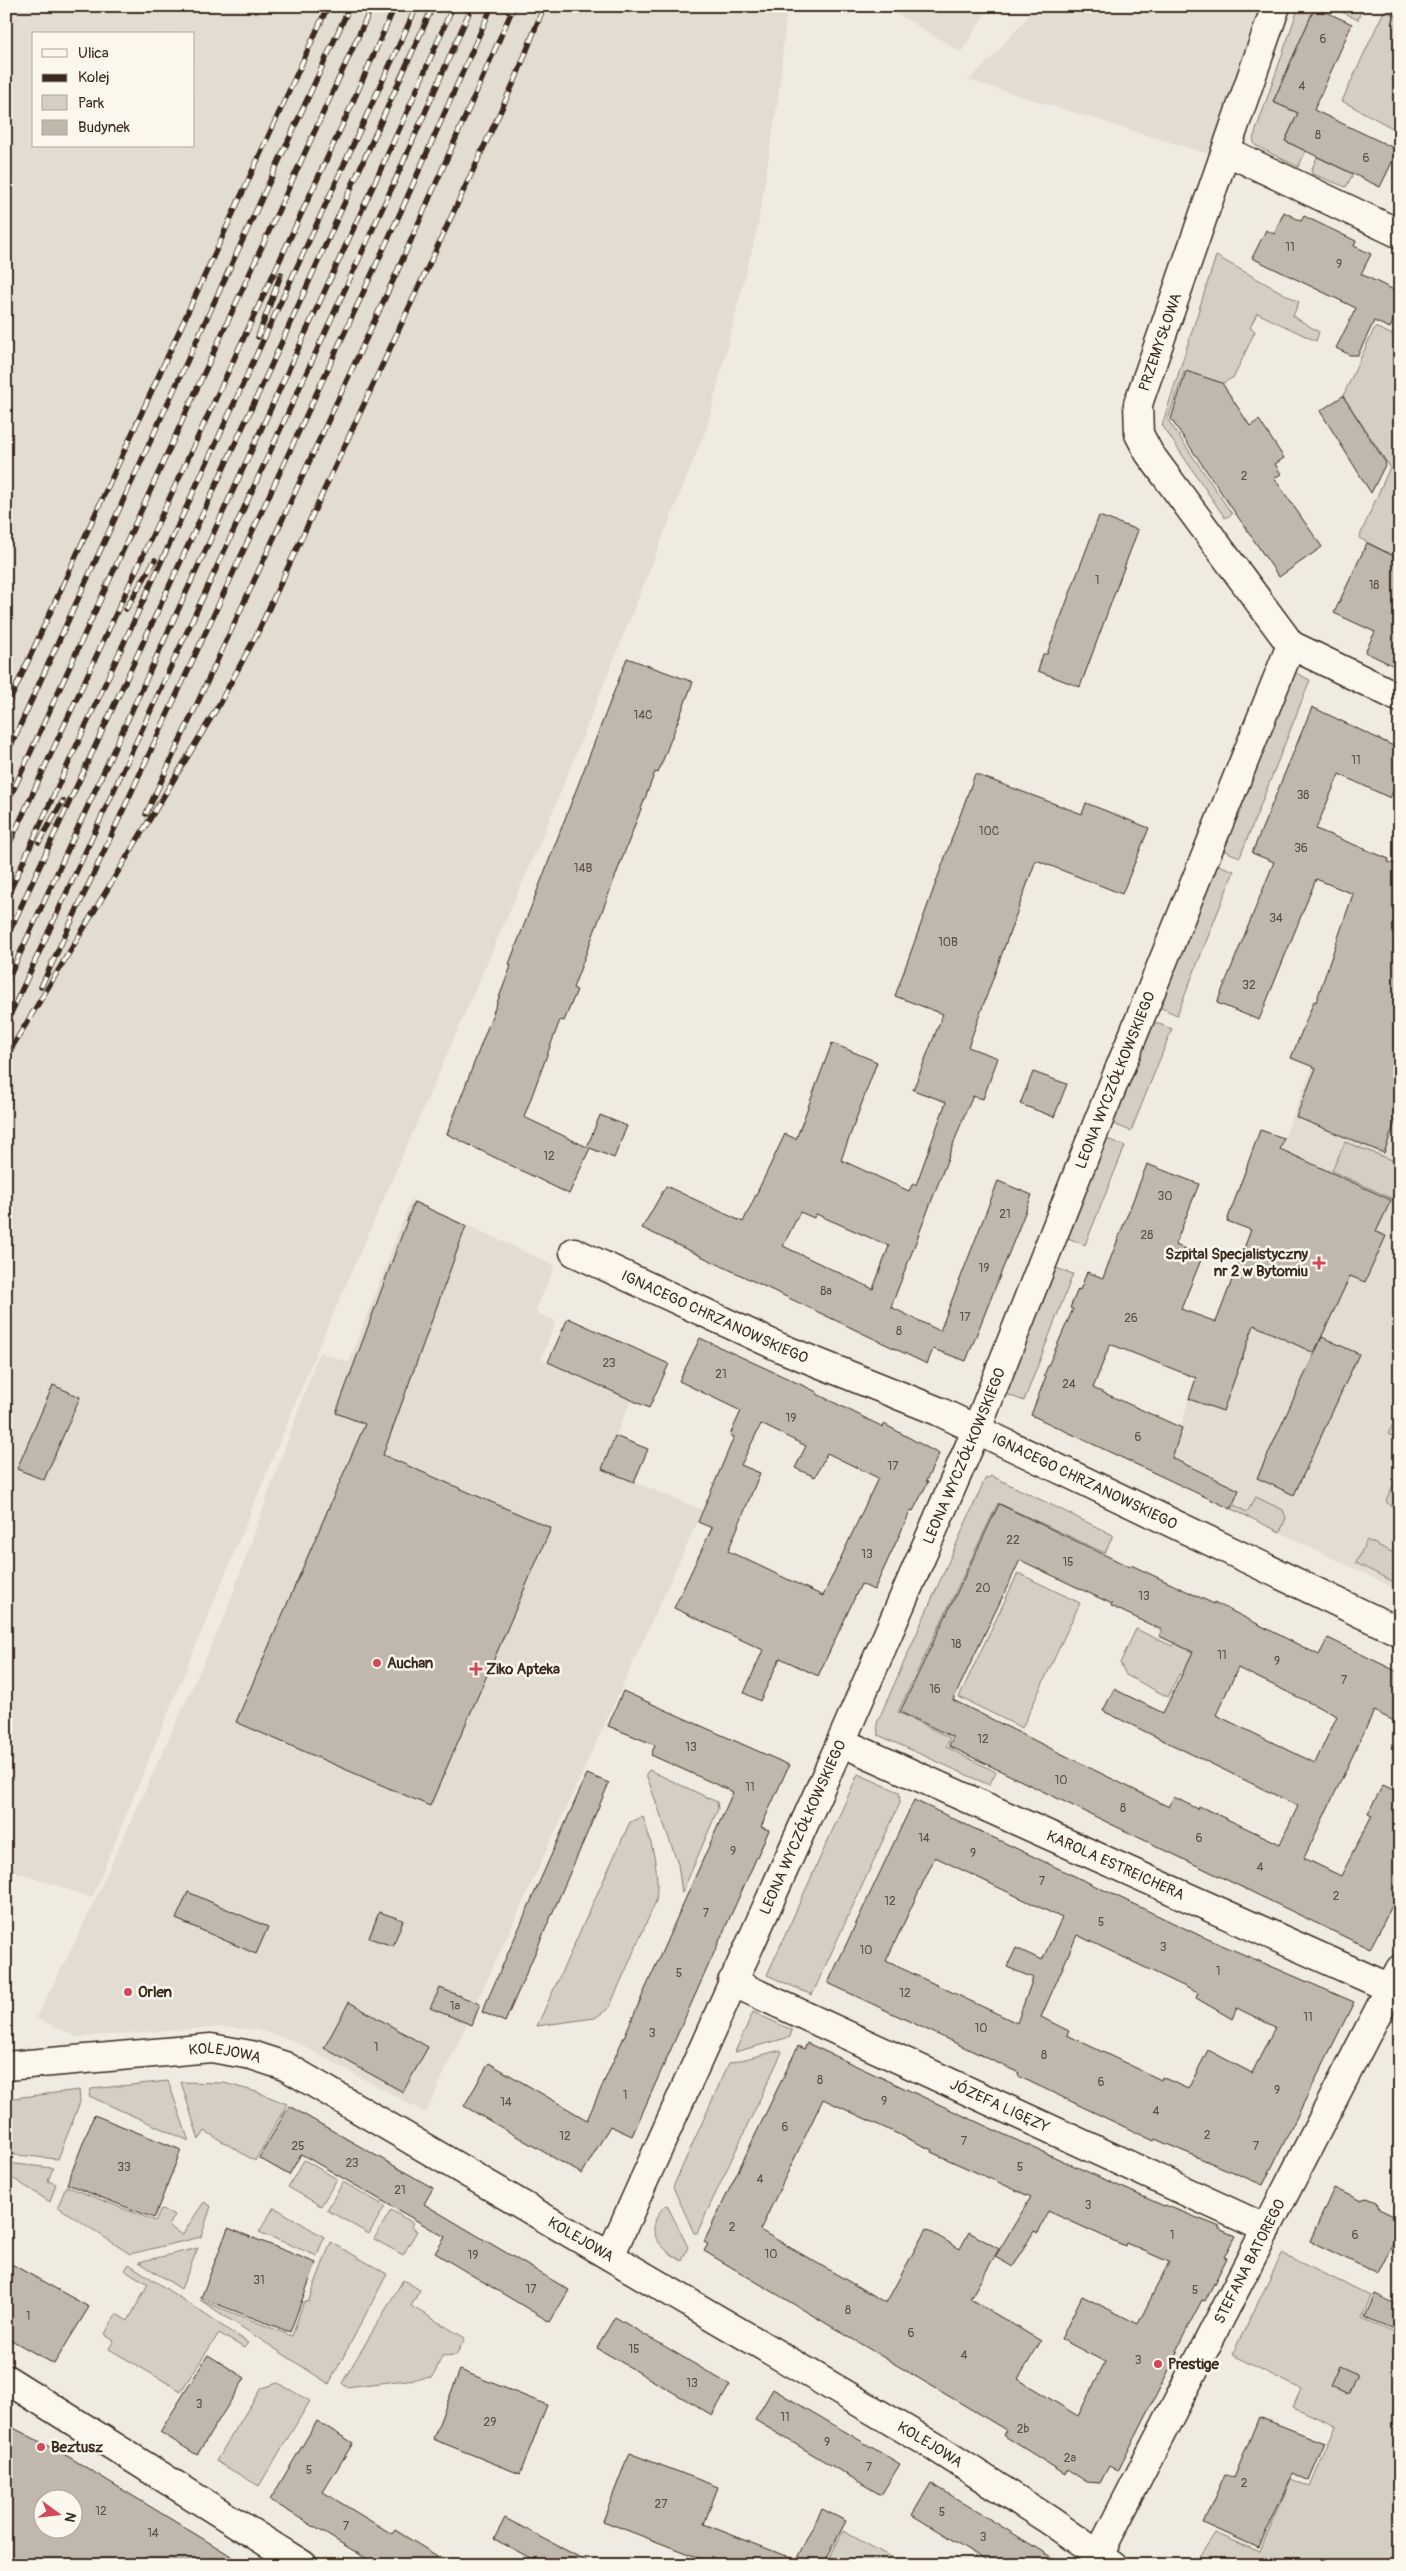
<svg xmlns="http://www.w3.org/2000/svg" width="1406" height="2571" viewBox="0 0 1406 2571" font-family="Pangolin,sans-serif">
	<rect width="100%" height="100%" fill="#f0ebe0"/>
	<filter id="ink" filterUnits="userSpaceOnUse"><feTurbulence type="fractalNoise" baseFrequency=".02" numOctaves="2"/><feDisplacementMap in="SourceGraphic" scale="10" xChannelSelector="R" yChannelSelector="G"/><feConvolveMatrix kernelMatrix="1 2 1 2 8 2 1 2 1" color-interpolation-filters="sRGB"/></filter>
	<g filter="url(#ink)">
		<!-- built -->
		<path fill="#e2dcd1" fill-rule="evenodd" d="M6,6H787L779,92L758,225L707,427L547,826L317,1351L92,1898L6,1868ZM34,34H194V146H34Z
			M884,6H990L961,52Z
			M1037,6H1264L1212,155L968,80L989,61Z
			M1400,920V1591L1164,1476L1172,1458L1189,1399L1226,1295L1284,1138L1319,1051Z
			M411,1199L555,1266L535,1312L556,1321L541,1359L631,1400L602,1469L703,1510L426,2113L294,2041L258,2030L224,2027L77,2037L36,2018L78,1936L224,1618L319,1352L349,1362Z"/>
		<!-- green -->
		<path fill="#d5cec3" stroke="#887c70" d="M1299,6L1315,7L1273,102L1298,113L1285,141L1306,151L1298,167L1255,145L1253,139Z
			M1330,6H1362V7L1358,20Z
			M1384,11L1400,17V132L1342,101Z
			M1317,157L1353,174L1346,187L1312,174L1311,171Z
			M1216,256L1299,302L1293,316L1319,332L1316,341L1257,313L1250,328L1255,331L1234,377L1221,384L1184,372L1168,420L1232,514L1225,518L1162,425Z
			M1375,327L1400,338V559L1359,538L1390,467L1343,396Z
			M1292,671L1310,680L1240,857L1222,850Z
			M1216,864L1234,871L1177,1015L1159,1007Z
			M1154,1022L1172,1029L1131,1131L1113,1124Z
			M1107,1139L1125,1146L1085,1245L1068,1238Z
			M1345,1142L1400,1163V1184L1393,1199L1332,1171Z
			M1056,1268L1073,1274L1024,1401L1006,1394Z
			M1400,1410V1440L1388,1434Z
			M1400,1471V1510L1388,1504L1386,1500Z
			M992,1476L1113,1535L1105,1553L998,1503L898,1712L950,1738L946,1747L996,1772L989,1785L878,1735L877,1723L978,1495L985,1479Z
			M1256,1497L1283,1510L1286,1518L1280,1532L1232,1509L1234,1505L1247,1512Z
			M1367,1540L1400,1556V1585L1356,1563Z
			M1018,1573L1080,1603L1022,1728L959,1697Z
			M1136,1629L1172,1646L1175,1641L1197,1652L1186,1677L1179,1674L1168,1697L1126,1675L1120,1663Z
			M649,1770L717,1802L718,1809L682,1893L678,1864L646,1774Z
			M858,1774L899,1792L900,1803L812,1995L767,1975Z
			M643,1816C652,1846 660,1870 656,1901L609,2008L595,2018L537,2026L630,1822Z
			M753,2012L792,2030L790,2037L735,2052Z
			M781,2050L782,2052L697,2233H694L673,2187L729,2063Z
			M168,2081L189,2141L89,2096L91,2089Z
			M181,2082L224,2083L257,2092L287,2104L255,2161L205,2131L199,2140Z
			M79,2090L80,2102L58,2159L6,2154V2099Z
			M304,2160L337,2179L321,2206L288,2187Z
			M6,2163L53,2168L48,2181L56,2184L50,2202L6,2174Z
			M343,2182L385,2206L369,2234L327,2210Z
			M66,2186L155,2221L161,2209L175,2215L169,2226L182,2235L204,2202L211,2206L201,2237L130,2254L58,2207Z
			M667,2205L688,2247L682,2261C667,2252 646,2238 657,2217C660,2212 661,2208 667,2205Z
			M274,2207L324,2237L317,2256L259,2232Z
			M391,2210L413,2223L411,2227L417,2231L403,2255L374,2239Z
			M331,2242L387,2274L329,2384L200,2300L292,2336L304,2301L308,2302Z
			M198,2248L181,2289L139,2262Z
			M1282,2254L1371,2296L1362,2318L1400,2335V2565H1194L1215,2533L1260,2552L1291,2479L1310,2487L1336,2426L1293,2407L1301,2389L1232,2355Z
			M129,2264L248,2343L244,2348L219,2333L181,2391L109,2349L114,2340L105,2334L116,2314L128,2321L148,2284L125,2270Z
			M403,2280L420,2290L411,2306L465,2338L456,2355L442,2356L433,2377L346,2387L342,2383Z
			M278,2383L310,2401L259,2486L216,2461L261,2388Z
			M843,2531L896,2560L897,2565H826Z"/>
		<!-- building -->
		<path fill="#c0b8ad" stroke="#3b2a1e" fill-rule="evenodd" d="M1315,7L1352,24L1314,110L1398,150L1380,187L1285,141L1298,113L1273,102Z
			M1284,212L1301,221L1304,216L1356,241L1354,246L1371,254L1361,274L1400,293V307L1390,328L1374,321L1358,355H1350L1336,348L1356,308L1252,258L1266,230L1274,234Z
			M1186,371L1222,383L1250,426L1259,420L1284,458L1275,464L1281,474L1274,478L1322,547L1279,577L1171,419Z
			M1343,396L1386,463L1371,493L1320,411Z
			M1099,516L1138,530L1080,687L1038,671L1043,654H1047Z
			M1367,543L1400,559V669L1365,652L1375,632L1334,613Z
			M627,658L693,682L658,773L655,772L573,988L577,990L564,1021L560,1020L524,1117L587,1147L600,1115L627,1126L614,1158L590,1148L569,1194L447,1134L511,966L509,964Z
			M1312,707L1400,749V776L1390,798L1339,774L1316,829L1389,859L1388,862L1400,865V1108L1384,1153L1296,1117L1316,1068L1291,1058L1314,1001L1316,1002L1353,894L1316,879L1259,1020L1217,1003L1274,862L1252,853Z
			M975,774L1082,814L1086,803L1149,828L1122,894L1036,860L968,1047L998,1058L983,1099L973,1096L964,1116L891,1307L940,1331L998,1181L1032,1195L966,1361L933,1349L927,1364L642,1228L666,1186L743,1222L785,1134L796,1139L832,1043L877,1062L841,1160L909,1191L913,1183L916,1185L946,1102L913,1090L943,1014L895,996ZM800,1212L814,1218L816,1214L889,1246L873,1289L783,1246Z
			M1033,1072L1067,1084L1054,1117L1020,1104Z
			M1260,1130L1284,1138L1280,1149L1391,1200L1376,1232L1386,1236L1365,1282L1350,1276L1314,1353L1254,1325L1223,1411L1189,1399L1196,1378L1110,1344L1093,1388L1182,1428L1172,1458L1239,1490L1231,1509L1031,1415L1046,1376L1044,1375L1073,1309L1070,1308L1078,1289L1080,1290L1087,1272L1103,1278L1147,1164L1199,1184L1175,1245L1203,1255L1181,1309L1216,1322L1251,1230L1227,1221Z
			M414,1202L466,1226L383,1455L551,1528L430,1806L236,1722L365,1424L336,1413Z
			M568,1318L669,1364L649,1408L548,1362Z
			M1322,1337L1359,1354L1294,1495L1257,1478Z
			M700,1338L817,1392V1394L883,1427L884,1424L939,1454L926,1481L928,1482L913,1511L911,1510L874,1590L861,1584L818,1676L780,1658L760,1701L744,1693L763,1650L674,1608L712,1528L698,1522L734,1437L730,1435L741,1411L679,1381ZM761,1424L806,1446L795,1468L815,1477L827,1453L878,1478L823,1596L728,1551L760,1473L741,1465Z
			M53,1385L80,1397L44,1480L17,1469Z
			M615,1436L648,1449L634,1482L602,1469Z
			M999,1504L1130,1567L1131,1565L1214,1604V1602L1319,1655L1328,1638L1400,1673V1724L1374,1711L1304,1858L1341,1876L1372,1815L1368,1813L1383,1785L1400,1793V1890L1370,1949L949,1746L953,1737L900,1712ZM1020,1560L1112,1604L1111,1606L1162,1630L1159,1636L1193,1652L1163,1713L1114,1689L1103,1711L1298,1806L1280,1844L1199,1806L1198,1809L1174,1797L1169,1807L953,1700ZM1238,1668L1337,1716L1315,1763L1216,1715Z
			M623,1691L789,1765L761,1827L769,1830L632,2136L610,2126L582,2174L464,2106L489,2063L587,2120L733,1792L651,1755L655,1745L608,1726Z
			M587,1774L609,1783L505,2022L482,2012Z
			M914,1800L1201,1936L1354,2002L1263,2185L1155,2139L1154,2141L1018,2076L1019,2073L828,1983ZM935,1857L1062,1918L1042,1960L1016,1948L1007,1967L1033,1978L1017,2023L886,1961ZM1077,1935L1198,1993L1196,1998L1232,2019L1237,2008L1275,2027L1252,2073L1208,2050L1188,2089L1162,2077L1161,2080L1067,2035L1069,2031L1041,2017Z
			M188,1892L268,1927L256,1954L176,1919Z
			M379,1912L403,1920L393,1946L369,1938Z
			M440,1988L480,2004L472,2025L430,2008Z
			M349,2002L428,2047L403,2092L324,2048Z
			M807,2043L1005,2135L1164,2206L1165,2205L1220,2227L1219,2229L1235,2236L1224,2257L1227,2258L1205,2301L1202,2300L1190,2323L1176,2351L1178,2352L1118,2471L1109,2466L1100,2483L1087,2482L1067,2469L1065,2474L1003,2435L1006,2430L704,2251L708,2244L704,2242L798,2046L804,2049ZM823,2099L932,2150L931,2152L1031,2197L995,2257L1013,2267L1034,2231L1038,2233L1048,2211L1125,2246L1126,2243L1169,2262L1138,2324L1082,2296L1061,2339L1105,2362L1078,2416L1018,2379L1041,2341L970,2299L999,2249L969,2232L960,2249L926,2229L886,2303L760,2230Z
			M289,2106L433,2188L424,2204L569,2290L550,2322L435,2253L445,2237L301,2154L289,2175L259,2158Z
			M94,2115L181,2150L154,2218L67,2184Z
			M1334,2188L1359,2200L1367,2198L1377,2202L1379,2209L1400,2219V2228L1378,2274L1310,2241Z
			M228,2228L316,2263L290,2332L201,2298Z
			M6,2261L89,2307L54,2364L6,2337Z
			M1375,2294L1400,2306V2332L1365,2317Z
			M615,2317L730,2385L712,2415L597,2348Z
			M208,2355L245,2378L197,2455L160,2432Z
			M1339,2366L1357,2374L1348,2395L1330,2386Z
			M460,2370L547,2405L520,2474L433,2439Z
			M773,2389L900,2464L881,2495L755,2420Z
			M1259,2417L1325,2443L1309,2481L1293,2473L1259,2548L1203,2523L1225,2474L1234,2478Z
			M317,2421L353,2443L323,2492L392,2534L395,2530L452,2565H377L270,2500Z
			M6,2424L69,2457L246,2565H6ZM42,2498H72V2528H42Z
			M629,2453L718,2487L704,2524L796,2560L822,2509L846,2521L823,2565H703L704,2560L603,2521Z
			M931,2483L1014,2534L1064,2565H993L912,2515Z
			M505,2518L594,2565H544L494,2539Z"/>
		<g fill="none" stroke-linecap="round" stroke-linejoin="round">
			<!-- minor casing -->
			<g stroke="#3b2a1e" stroke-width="31">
				<g id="minor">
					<path d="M1276,6L1138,404L1139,434L1149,453L1291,645L1400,698"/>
					<path d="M1226,151L1400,234"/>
					<path id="s1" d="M574,1252L781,1348L938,1411L1400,1632"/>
					<path id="s2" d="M841,1742L1390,1988"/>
					<path id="s3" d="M732,1982L1267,2229"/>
					<path id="s4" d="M610,2256L841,1742L976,1431L1096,1127L1291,645"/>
					<path id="s5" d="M1099,2554L1400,1969"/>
				</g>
			</g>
			<!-- major casing -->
			<g stroke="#3b2a1e" stroke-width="31">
				<g id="major">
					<path id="s6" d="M6,2066L211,2048L251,2055L285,2066L932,2445L1049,2520L1113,2565"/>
					<path d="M6,2379L303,2565"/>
				</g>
			</g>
			<!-- minor -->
			<use href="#minor" stroke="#fbf7ec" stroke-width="28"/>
			<!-- major -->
			<use href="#major" stroke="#fbf7ec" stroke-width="28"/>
			<!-- rail casing -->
			<g stroke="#3b2a1e" stroke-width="5.5">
				<path id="rail" d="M258,337L281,274
					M126,609L155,560
					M6,709L328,6
					M6,756L350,6
					M6,806L372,6
					M146,814L397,272L514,6
					M39,842L63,801
					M6,851L348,113L395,6
					M6,899L417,6
					M6,939L271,366L433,6
					M6,984L408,110L453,6
					M41,987L402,209L492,6
					M6,1024L394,183L472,6
					M6,1057L217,708L256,636L516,78L544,6"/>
			</g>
			<!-- rail -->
			<use href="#rail" stroke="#fbf7ec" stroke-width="4" stroke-dasharray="11" stroke-linecap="butt"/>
		</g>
	</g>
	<!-- markers -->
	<g fill="#d1495b" stroke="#fbf7ec" stroke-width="2">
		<path d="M1316.5 1255.5h5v5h5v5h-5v5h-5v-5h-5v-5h5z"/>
		<circle cx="377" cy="1663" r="5"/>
		<path d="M473.5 1661.5h5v5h5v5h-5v5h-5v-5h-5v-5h5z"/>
		<circle cx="128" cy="1992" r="5"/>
		<circle cx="1158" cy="2364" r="5"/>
		<circle cx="41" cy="2447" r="5"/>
	</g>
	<g text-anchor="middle" stroke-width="5" stroke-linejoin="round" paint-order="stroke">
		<!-- number labels -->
		<g font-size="12" fill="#5c4e42">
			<text x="1323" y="43">6</text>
			<text x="1302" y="90">4</text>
			<text x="1318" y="139">8</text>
			<text x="1366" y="162">6</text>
			<text x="1290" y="251">11</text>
			<text x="1339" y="268">9</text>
			<text x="1244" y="480">2</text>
			<text x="1097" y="584">1</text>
			<text x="1374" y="589">18</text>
			<text x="643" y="719">14C</text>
			<text x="1356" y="764">11</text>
			<text x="1303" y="799">38</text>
			<text x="989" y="835">10C</text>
			<text x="1301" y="852">36</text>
			<text x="583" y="872">14B</text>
			<text x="1276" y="922">34</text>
			<text x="948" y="946">10B</text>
			<text x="1249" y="989">32</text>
			<text x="549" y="1160">12</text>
			<text x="1165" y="1200">30</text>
			<text x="1005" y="1218">21</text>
			<text x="1147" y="1239">28</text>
			<text x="984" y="1272">19</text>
			<text x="826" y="1295">8a</text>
			<text x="965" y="1321">17</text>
			<text x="1131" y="1322">26</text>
			<text x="899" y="1335">8</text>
			<text x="609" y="1367">23</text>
			<text x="721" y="1378">21</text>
			<text x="1069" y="1388">24</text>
			<text x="791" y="1422">19</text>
			<text x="1138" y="1441">6</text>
			<text x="893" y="1470">17</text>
			<text x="1013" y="1544">22</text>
			<text x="867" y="1558">13</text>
			<text x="1068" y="1566">15</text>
			<text x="983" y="1592">20</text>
			<text x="1144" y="1600">13</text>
			<text x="956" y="1648">18</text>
			<text x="1222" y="1659">11</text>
			<text x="1277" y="1665">9</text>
			<text x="1344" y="1684">7</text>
			<text x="935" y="1693">16</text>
			<text x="983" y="1743">12</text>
			<text x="691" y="1751">13</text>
			<text x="1061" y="1784">10</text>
			<text x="750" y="1791">11</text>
			<text x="1123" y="1812">8</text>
			<text x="924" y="1842">14</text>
			<text x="1199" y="1842">6</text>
			<text x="733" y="1855">9</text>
			<text x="973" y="1857">9</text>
			<text x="1260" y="1871">4</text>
			<text x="1042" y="1885">7</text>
			<text x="1336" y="1900">2</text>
			<text x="890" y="1905">12</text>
			<text x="706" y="1917">7</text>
			<text x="1101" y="1926">5</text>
			<text x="1163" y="1951">3</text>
			<text x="866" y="1954">10</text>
			<text x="1218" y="1975">1</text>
			<text x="679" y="1977">5</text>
			<text x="905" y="1997">12</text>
			<text x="455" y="2010">1a</text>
			<text x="1308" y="2021">11</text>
			<text x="981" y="2032">10</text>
			<text x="652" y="2037">3</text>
			<text x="376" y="2051">1</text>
			<text x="1044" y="2059">8</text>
			<text x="820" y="2084">8</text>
			<text x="1101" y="2086">6</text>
			<text x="1277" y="2094">9</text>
			<text x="625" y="2099">1</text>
			<text x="884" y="2105">9</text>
			<text x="506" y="2106">14</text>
			<text x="1156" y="2115">4</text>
			<text x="785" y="2131">6</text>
			<text x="1207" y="2139">2</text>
			<text x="565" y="2140">12</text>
			<text x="964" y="2145">7</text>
			<text x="298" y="2150">25</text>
			<text x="1256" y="2150">7</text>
			<text x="352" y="2167">23</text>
			<text x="124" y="2171">33</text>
			<text x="1020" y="2171">5</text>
			<text x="760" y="2183">4</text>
			<text x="400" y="2194">21</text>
			<text x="1088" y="2209">3</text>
			<text x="732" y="2231">2</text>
			<text x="1172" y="2239">1</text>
			<text x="1355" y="2239">6</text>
			<text x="771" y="2258">10</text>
			<text x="473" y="2259">19</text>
			<text x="259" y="2284">31</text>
			<text x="531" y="2293">17</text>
			<text x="1195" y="2294">5</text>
			<text x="848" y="2314">8</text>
			<text x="28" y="2320">1</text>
			<text x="911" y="2337">6</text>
			<text x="634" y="2353">15</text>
			<text x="964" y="2359">4</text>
			<text x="1138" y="2364">3</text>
			<text x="692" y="2387">13</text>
			<text x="199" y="2408">3</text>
			<text x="785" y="2421">11</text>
			<text x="490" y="2426">29</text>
			<text x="1023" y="2433">2b</text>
			<text x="827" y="2446">9</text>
			<text x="1070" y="2462">2a</text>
			<text x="869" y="2471">7</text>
			<text x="309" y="2474">5</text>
			<text x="1244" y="2487">2</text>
			<text x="661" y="2508">27</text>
			<text x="101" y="2515">12</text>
			<text x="942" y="2516">5</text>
			<text x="346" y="2530">7</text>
			<text x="153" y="2537">14</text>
			<text x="983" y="2541">3</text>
		</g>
		<!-- street labels -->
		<g font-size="15" fill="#3b2a1e" stroke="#fbf7ec">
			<text transform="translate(1160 342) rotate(-71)" y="5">PRZEMYSŁOWA</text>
			<text dy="5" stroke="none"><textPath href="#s4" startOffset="1280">LEONA WYCZÓŁKOWSKIEGO</textPath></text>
			<text dy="5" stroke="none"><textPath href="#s1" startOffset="155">IGNACEGO CHRZANOWSKIEGO</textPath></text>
			<text dy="5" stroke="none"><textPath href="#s4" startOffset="875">LEONA WYCZÓŁKOWSKIEGO</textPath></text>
			<text dy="5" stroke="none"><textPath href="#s1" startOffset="560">IGNACEGO CHRZANOWSKIEGO</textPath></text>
			<text dy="5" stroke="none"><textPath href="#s4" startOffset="470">LEONA WYCZÓŁKOWSKIEGO</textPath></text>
			<text dy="5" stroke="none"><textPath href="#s2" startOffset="301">KAROLA ESTREICHERA</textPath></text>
			<text dy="5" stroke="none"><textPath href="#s6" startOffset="220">KOLEJOWA</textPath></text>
			<text dy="5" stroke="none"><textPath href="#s3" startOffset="295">JÓZEFA LIGĘZY</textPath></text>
			<text dy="5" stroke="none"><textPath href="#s6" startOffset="625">KOLEJOWA</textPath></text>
			<text dy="5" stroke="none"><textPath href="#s5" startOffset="329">STEFANA BATOREGO</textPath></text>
			<text dy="5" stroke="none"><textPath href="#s6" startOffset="1030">KOLEJOWA</textPath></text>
		</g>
		<!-- poi labels -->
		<g font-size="15" font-weight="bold" fill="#3b2a1e" stroke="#fbf7ec" text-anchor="start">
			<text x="1308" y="1259" text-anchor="end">Szpital Specjalistyczny<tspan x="1308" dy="17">nr 2 w Bytomiu</tspan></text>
			<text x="387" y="1668">Auchan</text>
			<text x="486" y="1674">Ziko Apteka</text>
			<text x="138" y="1997">Orlen</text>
			<text x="1168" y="2369">Prestige</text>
			<text x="51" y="2452">Beztusz</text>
		</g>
	</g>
	<!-- margin -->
	<rect width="1406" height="2571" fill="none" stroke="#fbf7ec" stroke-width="25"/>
	<rect x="12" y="12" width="1381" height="2546" fill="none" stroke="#3b2a1e" stroke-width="2" filter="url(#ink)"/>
	<!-- legend -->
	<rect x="32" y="32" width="162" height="115" fill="#fbf7ec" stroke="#aea59a"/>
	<rect x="42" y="49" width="25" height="8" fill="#fbf7ec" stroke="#aea59a"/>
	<text x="78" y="58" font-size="15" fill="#3b2a1e">Ulica</text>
	<rect x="42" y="74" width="25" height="8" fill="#3b2a1e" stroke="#aea59a"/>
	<text x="78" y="82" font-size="15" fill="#3b2a1e">Kolej</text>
	<rect x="42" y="95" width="25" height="15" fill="#d5cec3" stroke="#aea59a"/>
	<text x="78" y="108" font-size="15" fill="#3b2a1e">Park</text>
	<rect x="42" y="120" width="25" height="15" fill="#c0b8ad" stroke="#aea59a"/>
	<text x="78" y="132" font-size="15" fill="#3b2a1e">Budynek</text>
	<!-- north arrow -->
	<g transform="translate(58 2514) rotate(105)"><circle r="24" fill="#fbf7ec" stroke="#aea59a"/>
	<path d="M0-4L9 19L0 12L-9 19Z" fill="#d1495b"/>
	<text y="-8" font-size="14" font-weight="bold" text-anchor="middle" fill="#3b2a1e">N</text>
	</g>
</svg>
